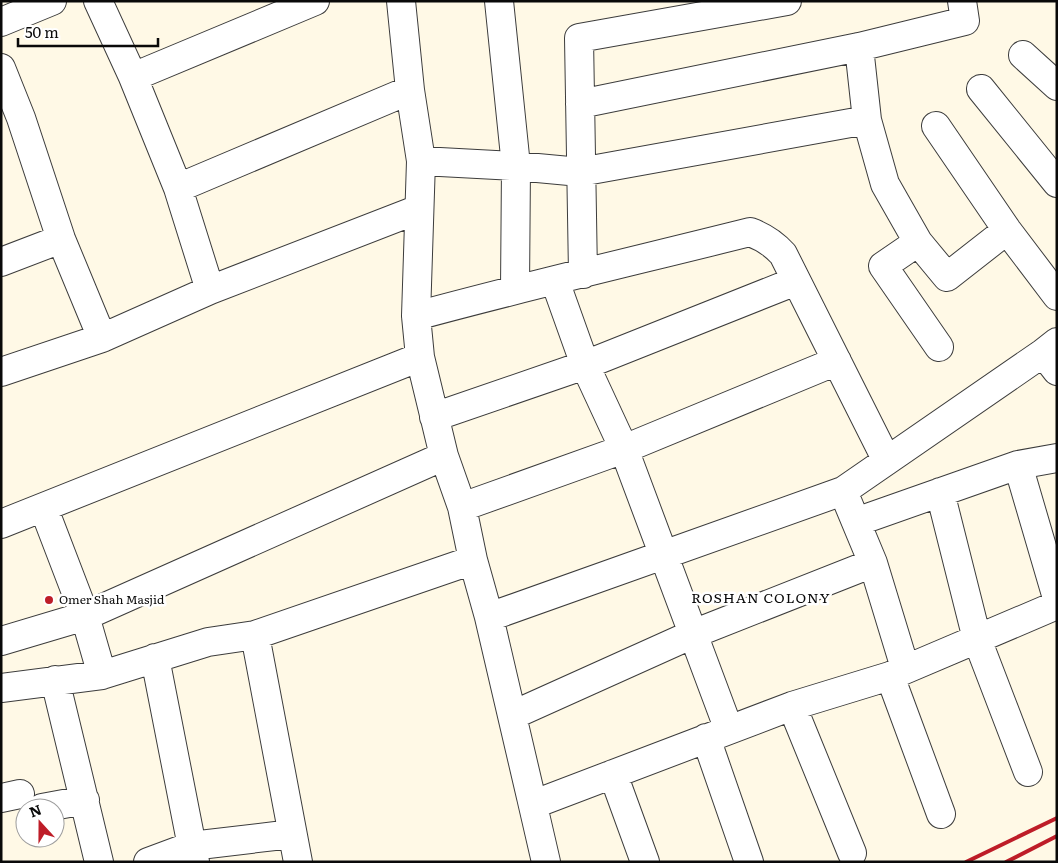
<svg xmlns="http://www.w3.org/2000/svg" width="1058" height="863" viewBox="0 0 1058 863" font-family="Literata,serif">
	<rect width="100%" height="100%" fill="#fff9e6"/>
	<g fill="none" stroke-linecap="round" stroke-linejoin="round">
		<!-- minor casing -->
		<g stroke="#3c3c3c" stroke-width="30">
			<path id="minor" d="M98,1L133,77L178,188L210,290L419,209
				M401,1L410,90L421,161L416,316L420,357L444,456L462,507L473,560L489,617L531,797L537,800H545L792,706L890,676L1057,605
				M499,1L516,166L515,289
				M1,22L52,1
				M859,47L867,120L885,184L918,242L947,277L1007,230
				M1023,55L1057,86
				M1,68L21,118L61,239L102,338L210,290
				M133,77L315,1
				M981,89L1057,183
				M580,104L859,47L965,21L962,1
				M936,126L1007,230L1057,296
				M421,161L516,166L580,172L867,120
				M178,188L410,90
				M918,242L883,266L939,347
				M1,262L61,239
				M583,274L579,38L787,1
				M555,281L585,365L624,449L729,730
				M416,316C526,286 638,260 750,232C764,237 773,243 783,254L886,459
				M1043,353L1057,371
				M1,372L102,338
				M434,417L585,365L796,281
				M1018,465L1057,598
				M940,492L977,639L1028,772
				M462,507L624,449L837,361
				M44,509L85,616L102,675
				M856,522L1018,465L1057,458
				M1,524L420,357
				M873,563L905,668
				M489,617L843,491L1043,353L1057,342
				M255,635L298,862
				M1,641L85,616L444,456
				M155,658L195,862
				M890,676L941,814
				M55,680L99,862
				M1,688L102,675L208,642L255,635L473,560
				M792,706L852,853
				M513,715L693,634L873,563L843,491
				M706,738L749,862
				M613,774L645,862
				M531,797L546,862
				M1,798L20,794
				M42,808L85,800
				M148,862L191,846L292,834"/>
		</g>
		<!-- minor -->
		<use href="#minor" stroke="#fff" stroke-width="28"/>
		<!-- rail -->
		<path stroke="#be1d28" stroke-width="4" d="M966,862L1057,818
			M1006,862L1057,836"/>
	</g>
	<!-- markers -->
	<circle fill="#be1d28" stroke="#fff" stroke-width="2" cx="49" cy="600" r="5"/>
	<g text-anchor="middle" stroke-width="5" stroke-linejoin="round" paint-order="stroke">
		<!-- poi labels -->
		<g font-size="12" fill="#090909" stroke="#fff" text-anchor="start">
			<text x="59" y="604">Omer Shah Masjid</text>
		</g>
		<!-- neighbourhood labels -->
		<g font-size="14" letter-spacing="1" fill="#090909" stroke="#fff">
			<text x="761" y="603">ROSHAN COLONY</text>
		</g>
	</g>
	<!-- border -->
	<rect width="1058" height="863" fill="none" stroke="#090909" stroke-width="5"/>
	<!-- north arrow -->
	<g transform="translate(40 823) rotate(339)"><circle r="24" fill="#ffffff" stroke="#9d9d9d"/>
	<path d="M0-4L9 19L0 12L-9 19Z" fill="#be1d28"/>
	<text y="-8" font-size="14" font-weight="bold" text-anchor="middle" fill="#090909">N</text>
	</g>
	<!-- scale -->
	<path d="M18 38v8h140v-8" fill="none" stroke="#090909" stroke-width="2.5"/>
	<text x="25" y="38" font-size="15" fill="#090909" stroke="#ffffff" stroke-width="4" paint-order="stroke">50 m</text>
</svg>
